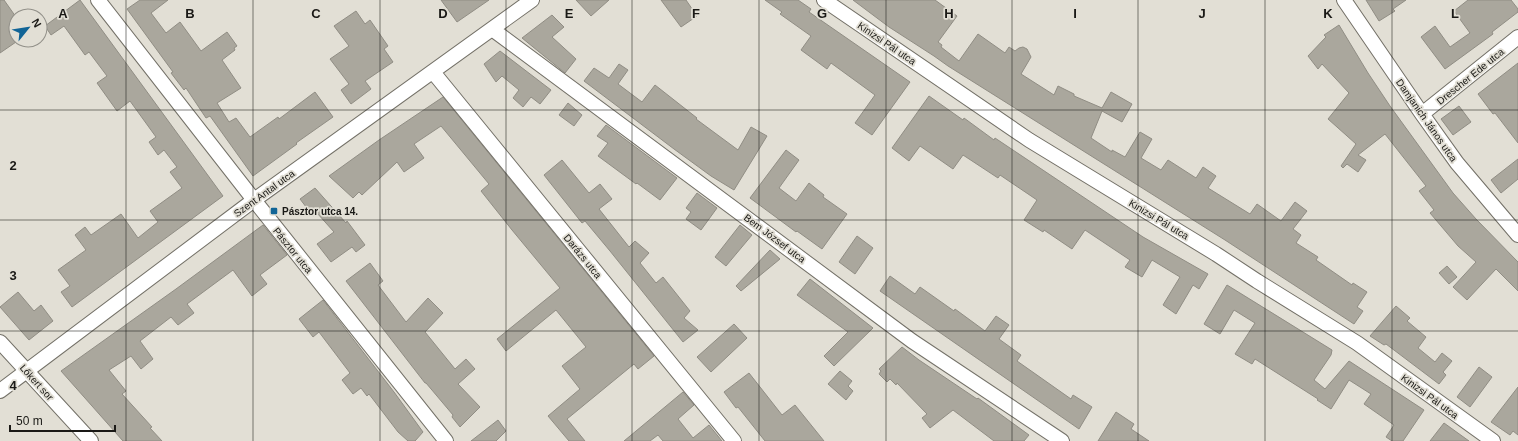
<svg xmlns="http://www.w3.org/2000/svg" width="1518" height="441" viewBox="0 0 1518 441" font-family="Helvetica,sans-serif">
	<rect width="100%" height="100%" fill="#e2dfd5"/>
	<!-- building -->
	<path fill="#aaa79d" stroke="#908d84" d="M0,0H4L16,17V42L0,53Z
		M80,0L223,196L72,307L61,292L70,286L58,270L86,250L75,235L85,227L91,235L121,214L138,238L158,222L150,211L182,188L170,172L177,167L164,150L158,155L149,142L156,137L130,101L117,111L97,83L107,76L89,52L85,55L64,26L51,35L45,26Z
		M140,0H168L151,13L166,33L180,22L201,51L227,32L237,46L234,48L235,50L222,60L241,88L217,103L229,122L236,118L250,137L278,117L279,119L315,92L333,117L296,143L297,144L253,176L210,116L206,118L186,88L184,90L171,73L173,72L127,9Z
		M441,0H489L457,22Z
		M576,0H609L591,16Z
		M661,0H686L697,16L681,27Z
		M765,0H798L811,9L809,12L910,82L872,135L855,123L875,95L831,63L827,69L801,50L811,36L780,14L782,12Z
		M853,0H935L957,16L938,42L942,45L941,47L959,61L978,34L1005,53L1009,47L1015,51L1019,48L1023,47L1027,49L1031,57L1021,74L1054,95L1058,86L1074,94V96L1102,108L1111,92L1132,104L1122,122L1102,111L1091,138L1112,152V150L1125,157L1140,132L1152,139L1141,158L1161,170L1168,160L1196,178L1203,167L1216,176L1208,188L1250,214L1257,204L1281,221L1295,202L1307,211L1293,229L1301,235L1296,243L1318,257L1316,260L1352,285L1353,283L1367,292L1357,307L1363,311L1354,324L1225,240L948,66L934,56L889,27Z
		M1366,0H1406L1393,9L1395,11L1379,21Z
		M1468,0H1511L1518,9V12L1492,32L1493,34L1445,69L1421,37L1435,26L1450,47L1470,33L1454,11Z
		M356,11L365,24L370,20L388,46L384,49L393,62L365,81L371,89L351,104L341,90L349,84L330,59L349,46L334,26Z
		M552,15L564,27L552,37L576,59L565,73L522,38Z
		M1339,25L1368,73L1390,106L1453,193L1476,219L1518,262V291L1496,269L1467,300L1453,287L1476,262L1458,246L1430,213L1434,210L1419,191L1426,186L1385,134L1358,155L1366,160L1358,172L1347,164L1343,168L1341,166L1356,144L1328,119L1349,93L1322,64L1318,69L1308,56L1326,37L1324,35Z
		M500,51L551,90L540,104L531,97L523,107L513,98L519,90L502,76L496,82L484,64Z
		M1518,63V143L1495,113L1493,114L1478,94Z
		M619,64L628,70L618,84L642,102L655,85L697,118L696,119L738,150L751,127L767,136L734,190L711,176L674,149L584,81L594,68L609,78Z
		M929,96L963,120L964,118L994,140L995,138L1143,237L1208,274L1199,289L1193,285L1176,314L1163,305L1180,277L1152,260L1142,277L1125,267L1130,260L1085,230L1072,249L1044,230L1043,232L1024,220L1037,200L1000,175L998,178L963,155L953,169L920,146L909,161L892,148Z
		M443,97L654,356L638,369L634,364L567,419L585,441H569L548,416L580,389L562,366L586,347L556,310L506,351L497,339L560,288L512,230L481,191L489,184L441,126L414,144L424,158L404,172L397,162L362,195L359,192L353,198L329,176L379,140Z
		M568,103L582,115L574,126L559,115Z
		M1459,106L1471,122L1453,135L1441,119Z
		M606,125L677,178L660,200L637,183L636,184L598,156L608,143L597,136Z
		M786,150L799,160L779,188L796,201L809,183L824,195L823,197L847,214L822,249L797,231L796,232L750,198Z
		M1518,159V179L1501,193L1491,180Z
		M562,160L589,193L600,184L612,199L599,209L629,247L635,241L649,253L640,263L656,283L663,277L690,311L684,318L698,330L683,342L610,251L585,221L582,223L544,175Z
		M315,188L346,223L347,221L365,245L356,252L352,247L331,262L317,244L334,232L317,213L313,216L300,199Z
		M697,193L717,208L701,230L686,219L691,212L686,208Z
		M263,225L287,255L260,275L267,284L252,296L233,270L187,304L194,313L178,325L171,317L140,341L153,359L141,369L131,356L109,370L126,391L122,394L152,427L150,428L162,441H123L61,371L176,289Z
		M740,225L752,235L726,266L715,257Z
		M857,236L873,248L855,274L839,262Z
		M770,250L780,259L741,291L736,286Z
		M370,263L383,281L378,285L406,322L428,298L443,313L425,332L455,369L466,359L475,369L458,384L480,407L460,427L452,417L453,415L426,383H425L346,281Z
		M1447,266L1457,277L1449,284L1439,273Z
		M890,276L915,294L920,287L954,311L955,309L985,331L996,316L1009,325L999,339L1021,355L1017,361L1071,399L1073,395L1092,407L1079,429L880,291Z
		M810,279L873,328L834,366L824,356L848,332L797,295Z
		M1227,285L1332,350L1331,355L1314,380L1325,389L1349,361L1424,410L1403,441H1392L1386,437L1394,425L1364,404L1371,394L1349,380L1331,409L1317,400L1318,399L1255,359L1252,364L1235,354L1255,323L1234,310L1220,334L1204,324Z
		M18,292L34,311L41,305L53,321L29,340L0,307Z
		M323,300L394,392L423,432L415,441H408L398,432L369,394L367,396L361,388L353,394L342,380L350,373L319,332L313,337L299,319Z
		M1396,306L1410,318L1407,321L1426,337L1418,348L1435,362L1442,353L1452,361L1443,372L1446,375L1439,384L1386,344L1384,345L1370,336Z
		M734,324L747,338L711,372L697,357Z
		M902,347L919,360L977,399L978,398L1029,435L1024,441H994L953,410L930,428L922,418L927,414L897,383L896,385L890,379L887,382L879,374L881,371L879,369Z
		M1479,367L1492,377L1470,407L1457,397Z
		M840,371L852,381L848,386L853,391L846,400L828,384Z
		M749,373L782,415L795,405L824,441H765L738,407L736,408L724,392Z
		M1518,387V435L1513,431L1510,435L1491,422Z
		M683,392L694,405L678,419L693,438L709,425L722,441H663L658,435L650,441H624Z
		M1116,412L1134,424L1131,429L1149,441H1098Z
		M498,420L506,431L496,441H471Z
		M1444,423L1469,441H1430Z"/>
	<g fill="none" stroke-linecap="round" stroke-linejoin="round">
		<!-- minor casing -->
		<g stroke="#737067" stroke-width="16">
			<path id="minor" d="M98,0L254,200L446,441
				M824,0L1029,140L1216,254L1257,281L1357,343L1493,441
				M1344,0L1422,114L1457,163L1518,235
				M492,29L912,341L1062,441
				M433,72L734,441
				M1422,114L1518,37
				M0,342L91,441
				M0,391L254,200L532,0"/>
		</g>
		<!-- minor -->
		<use href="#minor" stroke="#fff" stroke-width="14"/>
	</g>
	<!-- grid -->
	<path fill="none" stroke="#1a1916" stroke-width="1" stroke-opacity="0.55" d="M126,0V441M253,0V441M380,0V441M506,0V441M632,0V441M759,0V441M886,0V441M1012,0V441M1138,0V441M1265,0V441M1392,0V441M0,110H1518M0,220H1518M0,331H1518"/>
	<!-- markers -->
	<rect fill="#116496" stroke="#e2dfd5" stroke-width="1.5" x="270" y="207" width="8" height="8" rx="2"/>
	<g text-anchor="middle" stroke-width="3.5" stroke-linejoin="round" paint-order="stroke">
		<!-- street labels -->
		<g font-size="10" fill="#1a1916" stroke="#e2dfd5">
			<text transform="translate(887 43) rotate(34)" y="4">Kinizsi Pál utca</text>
			<text transform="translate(1470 76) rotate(-39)" y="4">Drescher Ede utca</text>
			<text transform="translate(1427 120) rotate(55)" y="4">Damjanich János utca</text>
			<text transform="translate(264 193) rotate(-36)" y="4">Szent Antal utca</text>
			<text transform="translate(1159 219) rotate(31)" y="4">Kinizsi Pál utca</text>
			<text transform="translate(775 238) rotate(37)" y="4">Bem József utca</text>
			<text transform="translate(293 250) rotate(51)" y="4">Pásztor utca</text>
			<text transform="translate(583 256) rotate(51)" y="4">Darázs utca</text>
			<text transform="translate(37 382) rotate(48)" y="4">Lőkert sor</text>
			<text transform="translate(1430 396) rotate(36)" y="4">Kinizsi Pál utca</text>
		</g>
		<!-- poi labels -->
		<g font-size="10" font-weight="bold" fill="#1a1916" stroke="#e2dfd5" text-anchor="start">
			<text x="282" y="215">Pásztor utca 14.</text>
		</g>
	</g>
	<g font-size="13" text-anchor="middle" font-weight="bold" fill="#1a1916" stroke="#e2dfd5" stroke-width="3.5" stroke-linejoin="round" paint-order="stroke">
		<text x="63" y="18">A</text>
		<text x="190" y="18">B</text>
		<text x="316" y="18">C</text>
		<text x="443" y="18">D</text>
		<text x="569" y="18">E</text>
		<text x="696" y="18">F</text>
		<text x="822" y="18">G</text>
		<text x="949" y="18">H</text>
		<text x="1075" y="18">I</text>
		<text x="1202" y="18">J</text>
		<text x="1328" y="18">K</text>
		<text x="1455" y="18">L</text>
		<text x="13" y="170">2</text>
		<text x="13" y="280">3</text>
		<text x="13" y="390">4</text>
	</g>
	<!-- north arrow -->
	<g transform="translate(28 28) rotate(60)"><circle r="19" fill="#e2dfd5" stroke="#929089"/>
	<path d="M0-3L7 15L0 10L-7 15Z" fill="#116496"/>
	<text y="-6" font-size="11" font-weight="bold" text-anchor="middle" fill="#1a1916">N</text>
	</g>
	<!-- scale -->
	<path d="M10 425v6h105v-6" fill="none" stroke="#1a1916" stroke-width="2"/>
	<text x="16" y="425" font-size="12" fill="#1a1916" stroke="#e2dfd5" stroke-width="3" paint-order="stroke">50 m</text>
</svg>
